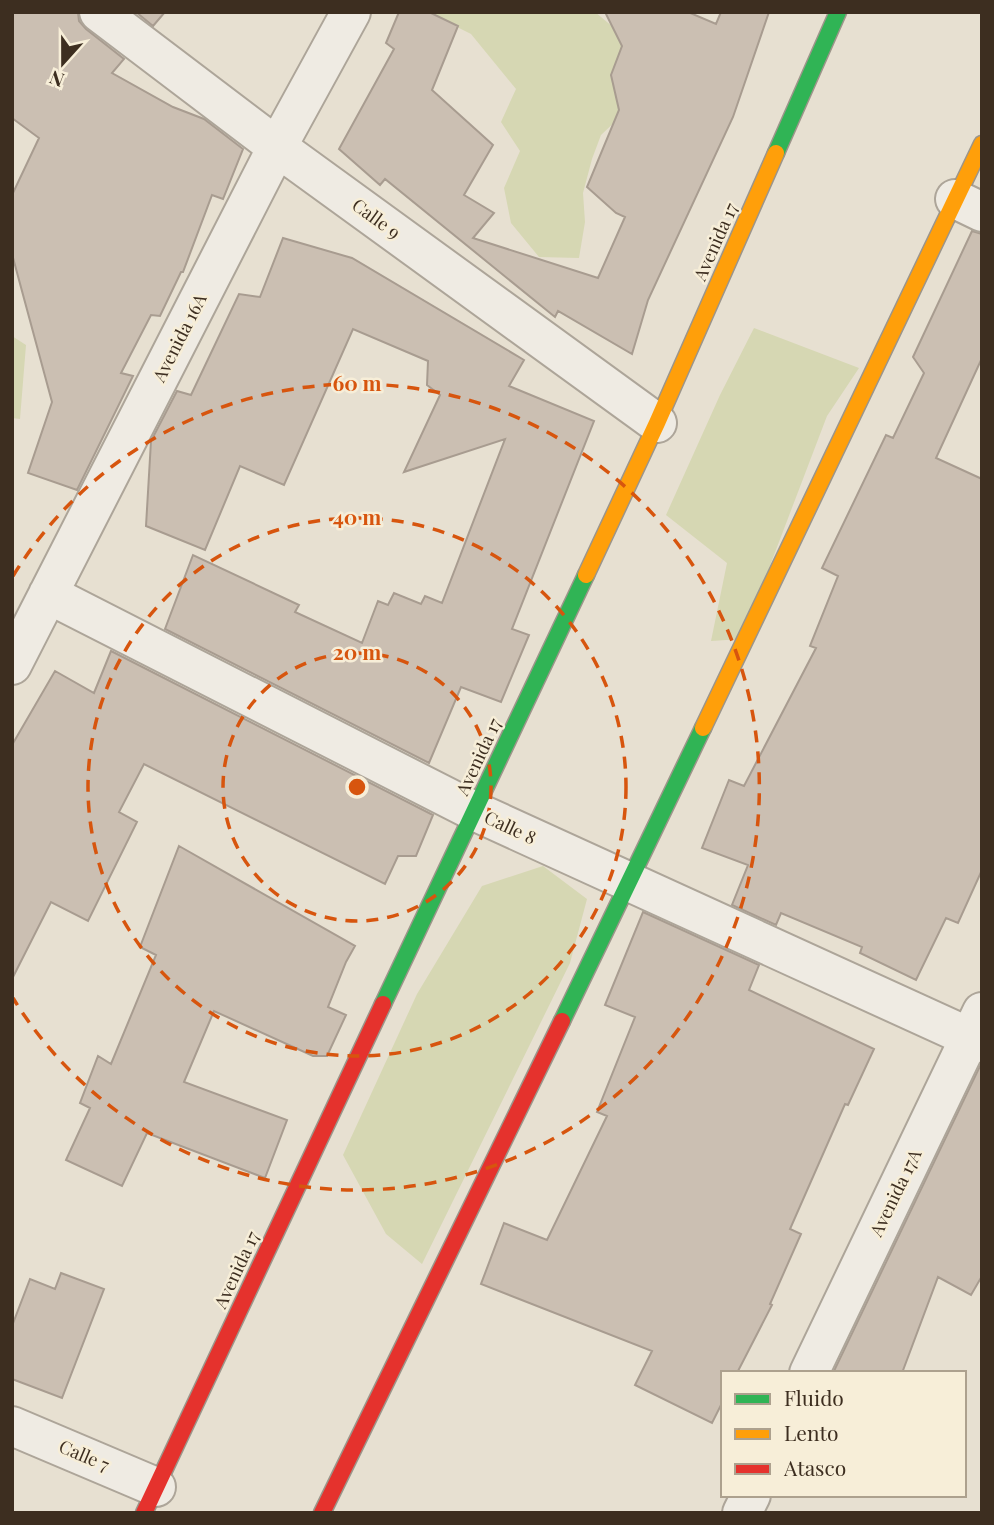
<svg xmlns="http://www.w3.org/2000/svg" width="994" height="1525" viewBox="0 0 994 1525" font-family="'Playfair Display',serif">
	<rect width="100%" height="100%" fill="#e7e0d1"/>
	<!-- green -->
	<path fill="#d6d7b3" d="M427,12H595L613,27L622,46L611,75L620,117L601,135L592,159L583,193L585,222L579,258L539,257L511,223L504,188L520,151L501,122L516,89L471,34Z
		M754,328L859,368L827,416L742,639L711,641L727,563L666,515L720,395Z
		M12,336L26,345L20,419L12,418Z
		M543,866L587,899L570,963L422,1264L386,1234L343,1155L417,994L482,886Z"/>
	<!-- building -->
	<path fill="#cbbfb2" stroke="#a89c90" stroke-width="2" d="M12,12H78L79,21L86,29L124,59L112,73L173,107L204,119L243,149L223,199L212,195L183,272H181L160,316L151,315L121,373L133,376L77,490L28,473L52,402L12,254V195L39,138L12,118Z
		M136,12H165L153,26Z
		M399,12H429L458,26L432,90L493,145L464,195L494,213L473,238L598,278L625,217L616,213L587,187L619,110L611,75L622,46L605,12H688L716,24L721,12H769L733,117L648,300L632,354L558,311L555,317L385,179L380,185L339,149L394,49L386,43Z
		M972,231L982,234V358L936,458L982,479V870L958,923L946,918L916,980L860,953L862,947L781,913L776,925L732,905L748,865L702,848L729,780L744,786L816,648L810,646L838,576L822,568L886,435L893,438L924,373L913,357Z
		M283,238L352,258L524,360L509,386L594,421L512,629L529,635L501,702L461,687L429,763L165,629L193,555L299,605L295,612L362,643L378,601L388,605L394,593L421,604L425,596L442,603L505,439L404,472L440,395L427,385L428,361L353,329L284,485L240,466L205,550L146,526L151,441L177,391L191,395L239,294L260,297Z
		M111,651L433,815L416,856H398L385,884L144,764L119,812L137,822L88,921L51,902L12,979V745L55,671L94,693Z
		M179,846L355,946L346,962L328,1007L346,1015L327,1056H313L214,1011L184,1082L287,1120L265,1178L147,1133L122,1186L66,1160L90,1108L80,1103L98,1056L111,1064L156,955L140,947Z
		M643,912L759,965L749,990L874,1049L848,1105L845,1104L790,1229L801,1234L770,1304L772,1305L737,1373H723V1401L712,1423L635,1385L652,1351L481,1284L504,1223L547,1240L607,1116L597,1112L635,1017L605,1005Z
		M981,1064L982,1276L971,1295L938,1277L902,1373H833Z
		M61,1273L104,1289L62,1398L12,1379V1326L30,1279L55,1289Z"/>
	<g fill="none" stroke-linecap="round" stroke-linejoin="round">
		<!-- street casing -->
		<g stroke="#ada599" stroke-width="42">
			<path id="street" d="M99,12L277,147L657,423
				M955,199L982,212
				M48,594L474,811L982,1043
				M12,665L277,147L351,12
				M809,1373L982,1012
				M12,1426L156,1487
				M742,1513L751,1495"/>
		</g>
		<!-- fast casing -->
		<g stroke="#9c958a" stroke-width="19">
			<path id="fast" d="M776,153L838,12
				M383,1004L586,575
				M562,1021L703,728"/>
		</g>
		<!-- slow casing -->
		<g stroke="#9c958a" stroke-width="19">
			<path id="slow" d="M586,575L657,423L776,153
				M703,728L982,144"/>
		</g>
		<!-- jam casing -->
		<g stroke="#9c958a" stroke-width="19">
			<path id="jam" d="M144,1513L383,1004
				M322,1513L562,1021"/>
		</g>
		<!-- street -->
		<use href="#street" stroke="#efebe3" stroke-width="38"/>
		<!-- fast -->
		<use href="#fast" stroke="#30b455" stroke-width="16"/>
		<!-- slow -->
		<use href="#slow" stroke="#ff9f0a" stroke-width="16"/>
		<!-- jam -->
		<use href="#jam" stroke="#e5322d" stroke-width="16"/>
	</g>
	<!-- distance rings -->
	<g fill="none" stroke="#d7550e" stroke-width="3.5" stroke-dasharray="12 9">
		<circle cx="357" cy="787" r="134"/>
		<circle cx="357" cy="787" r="269"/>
		<path d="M13 576A403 403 0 1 1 13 998"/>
	</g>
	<g text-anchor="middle" stroke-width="5" stroke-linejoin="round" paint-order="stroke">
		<!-- street labels -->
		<g font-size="18" fill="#3d2e20" stroke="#f7eed8">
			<text transform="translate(376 219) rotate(36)" y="6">Calle 9</text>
			<text transform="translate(716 242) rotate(-66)" y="6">Avenida 17</text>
			<text transform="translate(180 338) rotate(-63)" y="6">Avenida 16A</text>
			<text transform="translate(479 757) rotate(-65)" y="6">Avenida 17</text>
			<text transform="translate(510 828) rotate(25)" y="6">Calle 8</text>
			<text transform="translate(896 1193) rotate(-64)" y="6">Avenida 17A</text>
			<text transform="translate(237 1270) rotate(-65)" y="6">Avenida 17</text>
			<text transform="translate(84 1456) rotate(23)" y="6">Calle 7</text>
		</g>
	</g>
	<circle cx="357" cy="787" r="10" fill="#d7550e" stroke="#f7eed8" stroke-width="3.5"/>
	<g font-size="21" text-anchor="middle" font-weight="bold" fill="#d7550e" stroke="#f7eed8" stroke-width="5" stroke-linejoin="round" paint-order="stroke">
		<text x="357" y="391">60 m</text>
		<text x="357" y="525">40 m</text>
		<text x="357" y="660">20 m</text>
	</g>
	<!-- border -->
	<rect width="994" height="1525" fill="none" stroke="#3d2e20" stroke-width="28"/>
	<!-- legend -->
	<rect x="721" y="1371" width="245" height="126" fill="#f7eed8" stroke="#ada18e" stroke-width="2"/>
	<rect x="735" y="1394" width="35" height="10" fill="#30b455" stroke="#ada18e" stroke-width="2"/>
	<text x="784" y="1406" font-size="21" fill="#3d2e20">Fluido</text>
	<rect x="735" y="1429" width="35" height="10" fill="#ff9f0a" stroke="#ada18e" stroke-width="2"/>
	<text x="784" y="1441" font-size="21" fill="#3d2e20">Lento</text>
	<rect x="735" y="1464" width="35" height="10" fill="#e5322d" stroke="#ada18e" stroke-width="2"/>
	<text x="784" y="1476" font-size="21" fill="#3d2e20">Atasco</text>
	<!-- north arrow -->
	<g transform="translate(63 63) rotate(201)" stroke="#f7eed8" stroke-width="5" paint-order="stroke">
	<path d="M0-5L12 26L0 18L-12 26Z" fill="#3d2e20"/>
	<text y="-10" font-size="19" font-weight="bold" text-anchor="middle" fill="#3d2e20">N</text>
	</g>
</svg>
